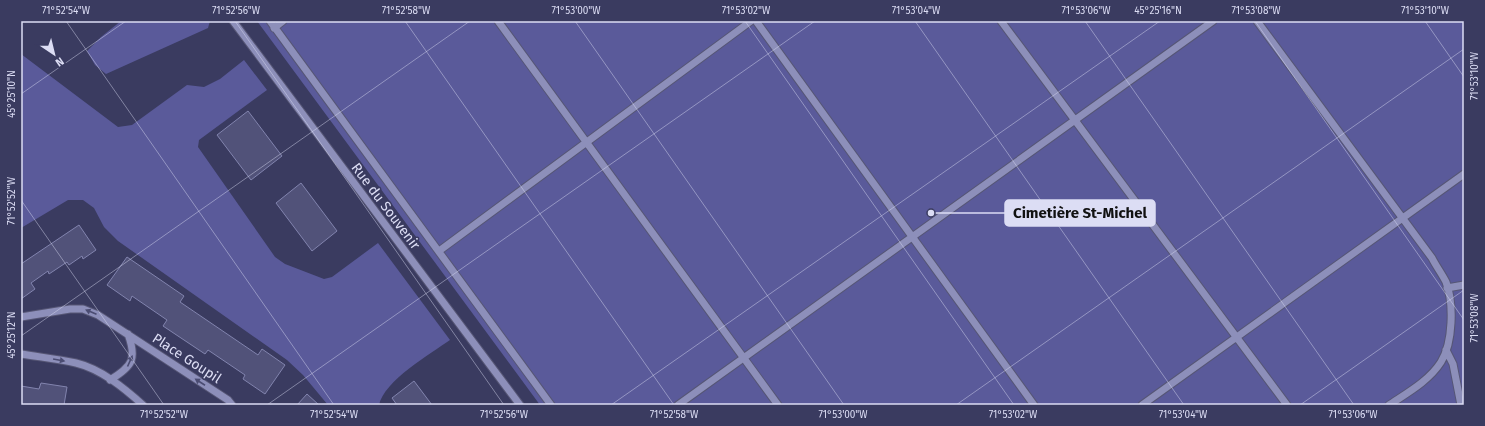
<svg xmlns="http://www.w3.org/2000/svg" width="1485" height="426" viewBox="0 0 1485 426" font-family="'Fira Sans',sans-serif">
	<rect width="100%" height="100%" fill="#3a3b60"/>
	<!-- green -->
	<path fill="#5a5a9a" d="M121,21H210L208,28L106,74L95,65L87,51L101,37Z
		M257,21H1464V405H540Z
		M21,54L118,127L132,125L187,85L204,87L220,79L244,60L267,90L199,140L198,147L275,257L285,264L324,279L332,277L378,243L450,340C430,354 384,381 379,405H328L303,375L287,360L118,241L104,227L94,208L83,200H68L21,228Z"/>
	<!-- building -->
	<path fill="#515279" stroke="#8284ae" d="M248,111L282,156L251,180L217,135Z
		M301,183L337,231L312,251L276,203Z
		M79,225L96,250L83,259L82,256L69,265L67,262L49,274L48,271L31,283L35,289L21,299V264Z
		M127,257L184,296L180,302L258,355L262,349L285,365L265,394L243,379L245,375L208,350L205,354L163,326L167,320L132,296L130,301L107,285Z
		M414,381L432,405H397L392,398Z
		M41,383L67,387L64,405H21V386L39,389Z
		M307,394L319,405H297Z"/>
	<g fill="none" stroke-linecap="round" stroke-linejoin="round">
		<!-- minor casing -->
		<g stroke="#565675" stroke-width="9">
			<path id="minor" d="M233,21L520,405
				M270,21L551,405
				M498,21L778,405
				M756,21L1034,405
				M1001,21L1287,405
				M1257,21L1432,258C1436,266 1442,274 1446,282C1454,303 1453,343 1441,362C1429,381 1407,393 1389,405
				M274,28L283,21
				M439,251L751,21
				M1447,288L1464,285
				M21,317L70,309H83L98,315L228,400L232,405
				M1446,350L1453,364L1461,405
				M21,354C39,357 58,359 76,363C101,369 124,388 143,405
				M110,380C133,366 137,359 128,334
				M678,405L1213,21
				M1142,405L1464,174"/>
		</g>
		<!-- minor -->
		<use href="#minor" stroke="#8d8fba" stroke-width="7"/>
	</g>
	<!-- one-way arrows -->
	<defs><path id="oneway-solid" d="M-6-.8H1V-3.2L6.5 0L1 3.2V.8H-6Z"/></defs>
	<g fill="#4b4c72">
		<use href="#oneway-solid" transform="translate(91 312) rotate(-157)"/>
		<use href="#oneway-solid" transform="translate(59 360) rotate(10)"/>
		<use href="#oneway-solid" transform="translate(130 361) rotate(-66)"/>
		<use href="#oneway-solid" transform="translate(200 382) rotate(-147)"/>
	</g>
	<!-- ticks -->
	<path fill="none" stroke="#dcddf4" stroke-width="1" stroke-opacity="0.45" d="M66,21L334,405M235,21L504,405M405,21L674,405M575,21L844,405M745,21L1014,405M915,21L1184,405M1085,21L1354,405M1255,21L1464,320M1425,21L1464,77M21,94L126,21M21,200L164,405M21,336L470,21M267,405L815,21M611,405L1160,21M956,405L1464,49M1300,405L1464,290"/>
	<g text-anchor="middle" stroke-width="3" stroke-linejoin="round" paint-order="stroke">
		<!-- street labels -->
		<g font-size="14" fill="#dcddf4" stroke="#3a3b60">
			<text transform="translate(386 206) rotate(53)" y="5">Rue du Souvenir</text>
			<text transform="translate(187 358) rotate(33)" y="5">Place Goupil</text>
		</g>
	</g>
	<!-- callouts -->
	<path fill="none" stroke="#dcddf4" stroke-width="1.5" d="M931 213L1005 213"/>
	<circle fill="#dcddf4" stroke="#3a3b60" stroke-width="1.5" cx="931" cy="213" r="4"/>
	<rect fill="#dcddf4" stroke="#dcddf4" stroke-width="1.5" x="1005" y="200" width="150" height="26" rx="4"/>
	<g font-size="15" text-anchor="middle" font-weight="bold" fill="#111">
		<text x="1080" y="218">Cimetière St-Michel</text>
	</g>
	<!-- border -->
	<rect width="1485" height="426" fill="none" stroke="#3a3b60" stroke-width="44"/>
	<!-- north arrow -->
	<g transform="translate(54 54) rotate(145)" stroke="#3a3b60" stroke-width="3" paint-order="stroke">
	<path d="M0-3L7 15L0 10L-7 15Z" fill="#dcddf4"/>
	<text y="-6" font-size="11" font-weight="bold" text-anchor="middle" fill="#dcddf4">N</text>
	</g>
	<rect x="22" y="22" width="1441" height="382" fill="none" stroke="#dcddf4" stroke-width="1.5"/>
	<g font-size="10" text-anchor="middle" fill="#dcddf4">
		<text x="66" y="14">71°52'54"W</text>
		<text x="236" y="14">71°52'56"W</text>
		<text x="406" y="14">71°52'58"W</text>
		<text x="576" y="14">71°53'00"W</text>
		<text x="746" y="14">71°53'02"W</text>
		<text x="916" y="14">71°53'04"W</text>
		<text x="1086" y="14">71°53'06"W</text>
		<text x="1158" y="14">45°25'16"N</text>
		<text x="1256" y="14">71°53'08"W</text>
		<text x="1425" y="14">71°53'10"W</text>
		<text transform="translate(1474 76) rotate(-90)" y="4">71°53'10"W</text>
		<text transform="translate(11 94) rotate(-90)" y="4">45°25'10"N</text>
		<text transform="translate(11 201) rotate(-90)" y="4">71°52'52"W</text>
		<text transform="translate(1474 318) rotate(-90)" y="4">71°53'08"W</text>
		<text transform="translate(11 335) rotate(-90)" y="4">45°25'12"N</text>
		<text x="164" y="418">71°52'52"W</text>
		<text x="334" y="418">71°52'54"W</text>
		<text x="504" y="418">71°52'56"W</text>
		<text x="674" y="418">71°52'58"W</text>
		<text x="843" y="418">71°53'00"W</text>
		<text x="1013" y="418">71°53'02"W</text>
		<text x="1183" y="418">71°53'04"W</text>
		<text x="1353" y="418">71°53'06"W</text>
	</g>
</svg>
